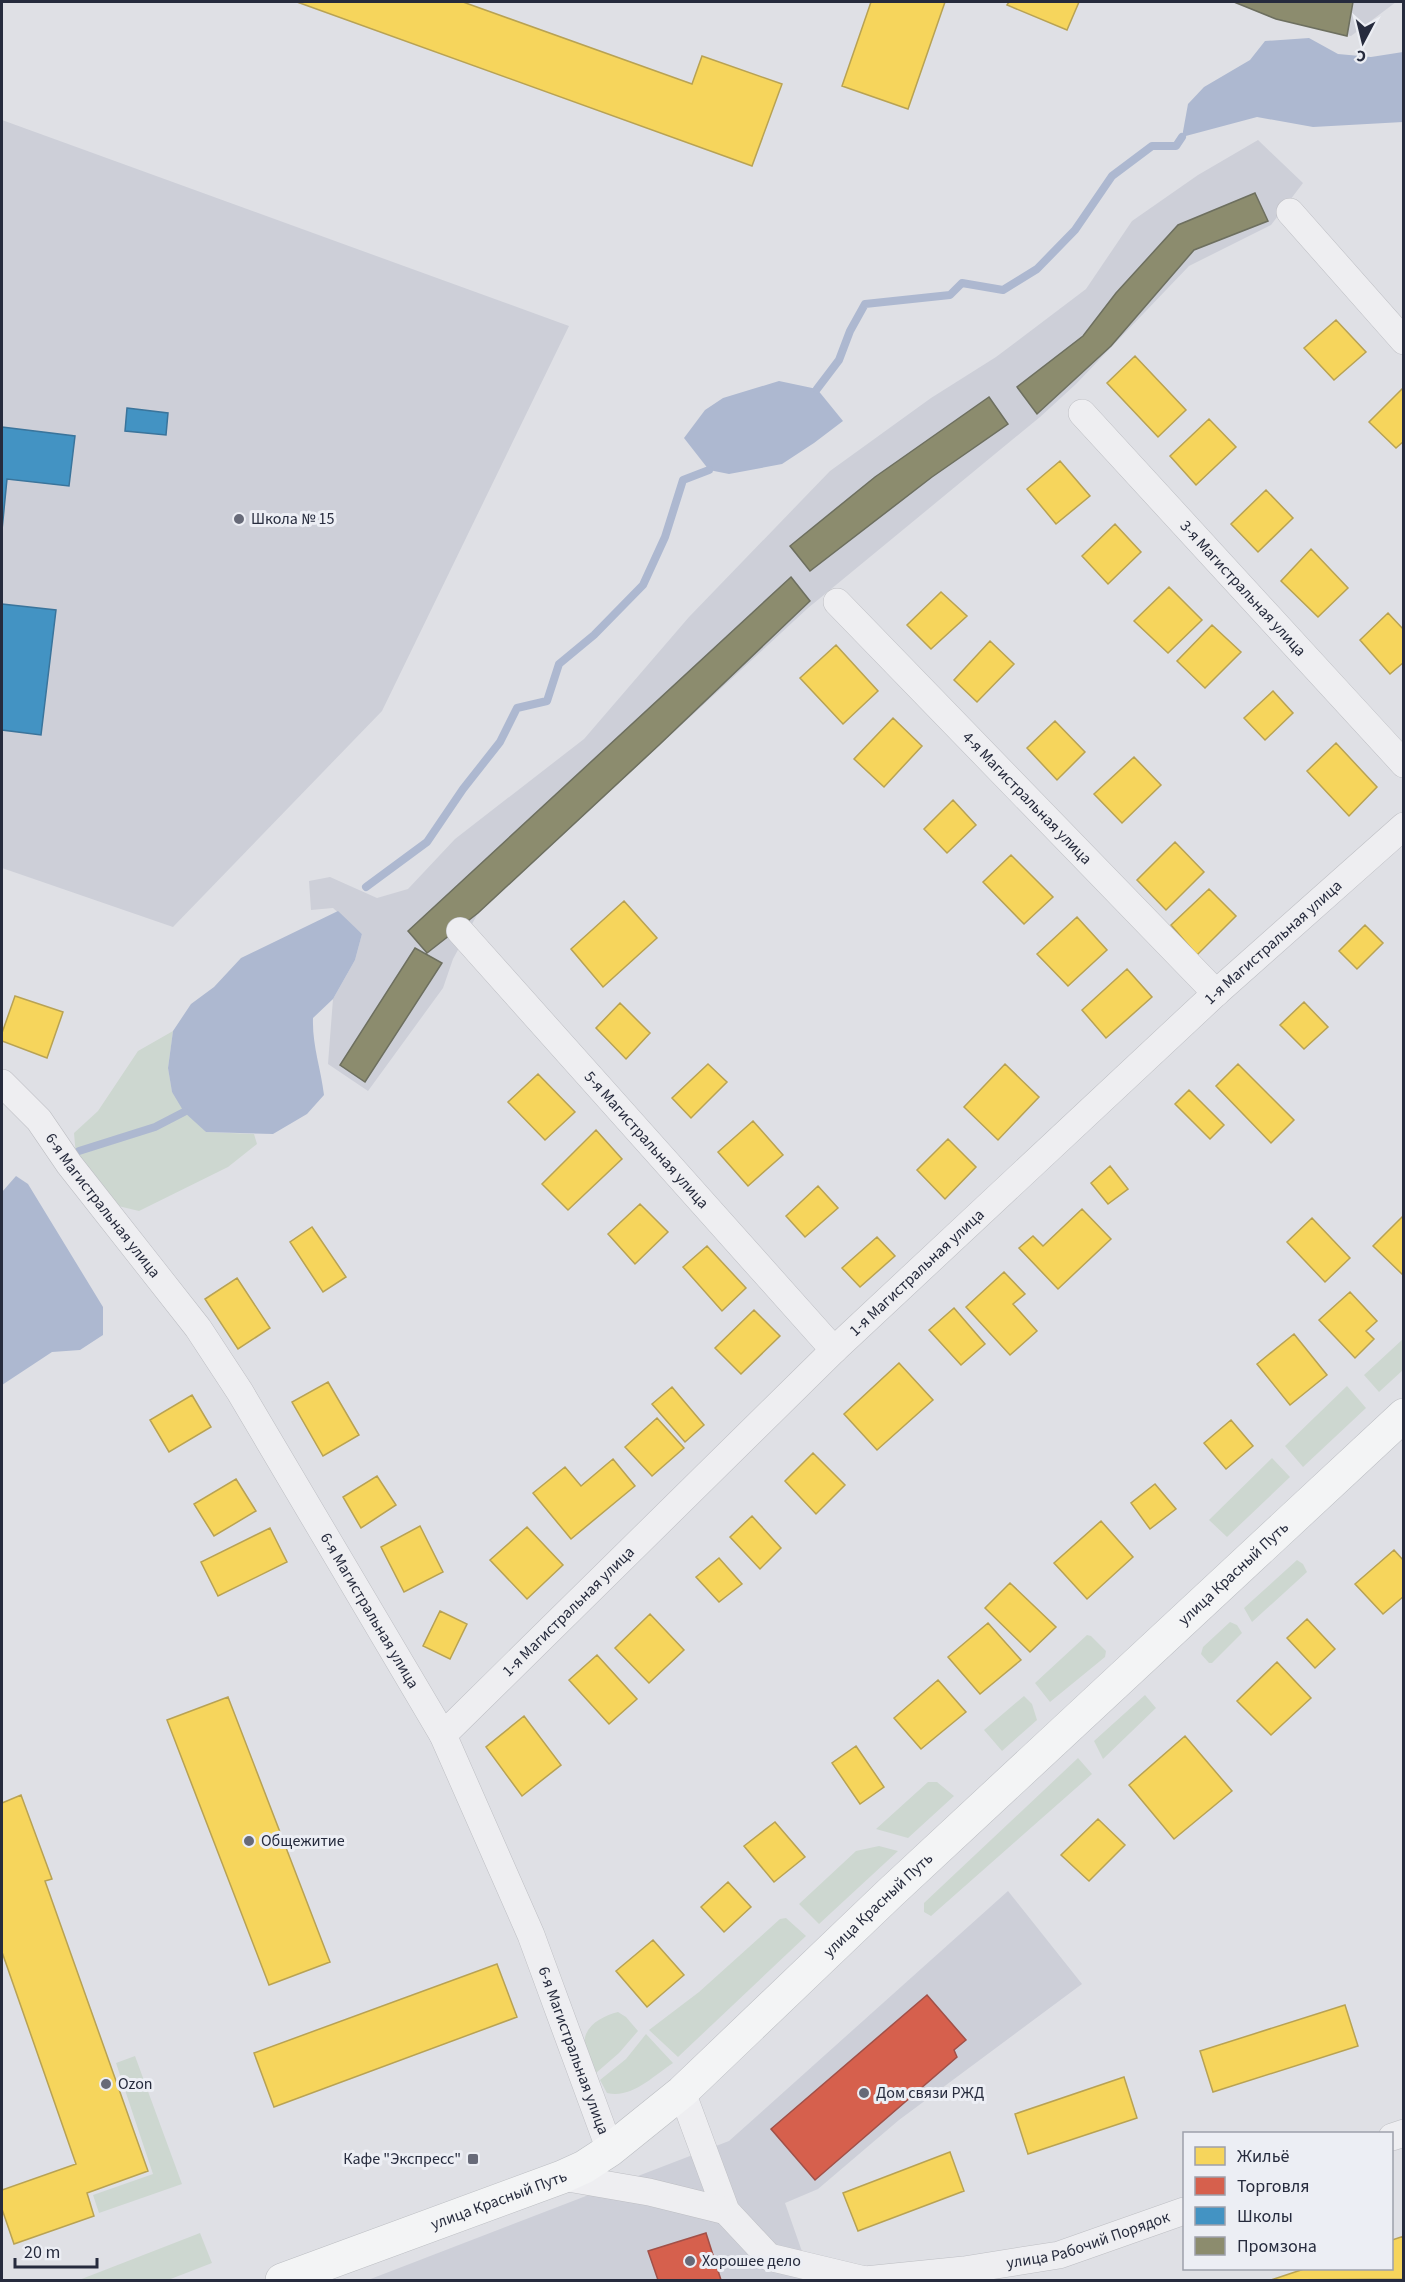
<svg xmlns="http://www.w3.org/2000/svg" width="1405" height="2282" font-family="'Source Sans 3',sans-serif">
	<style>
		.built { fill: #cdcfd8 }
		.green { fill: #cdd7d0 }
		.water { fill: #adb8d0 }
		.homes { fill: #f6d55c; stroke: #b8a253; stroke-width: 1.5 }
		.shops { fill: #d6604d; stroke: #a15048; stroke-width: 1.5 }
		.schools { fill: #4393c3; stroke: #3a749b; stroke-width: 1.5 }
		.industry { fill: #8c8c6e; stroke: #6d6f5f; stroke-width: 1.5 }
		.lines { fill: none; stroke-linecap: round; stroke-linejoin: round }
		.stream { stroke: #adb8d0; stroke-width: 8 }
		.minor-casing { stroke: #bdbec3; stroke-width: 28 }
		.major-casing { stroke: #bbbdc2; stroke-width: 34 }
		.minor { stroke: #eeeef1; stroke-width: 27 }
		.major { stroke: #f3f4f5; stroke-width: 33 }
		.poi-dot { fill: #676a78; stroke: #eceef4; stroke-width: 2 }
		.labels { text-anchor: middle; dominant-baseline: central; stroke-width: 6; stroke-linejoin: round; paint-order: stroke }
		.poi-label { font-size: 16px; fill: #262b3d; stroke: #eceef4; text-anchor: start }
		.street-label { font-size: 16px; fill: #262b3d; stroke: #eceef4 }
	</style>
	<rect width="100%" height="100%" fill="#dfe0e5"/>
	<path class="built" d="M1234,2H1396L1351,36L1276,19Z
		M2,120L569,326L382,711L173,927L2,868Z
		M1258,140L1303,183L1271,225L1189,266L1076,384L1040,417L808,608L478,913L453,959L443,988L368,1091L328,1064L333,999L355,960L362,934L333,908L311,910L309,881L330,877L377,898L408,889L455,839L584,739L689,617L830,471L931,398L996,357L1086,289L1132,221L1198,175Z
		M1008,1891L1082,1984L899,2120L818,2189L785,2203L812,2280H368L729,2141Z"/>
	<path class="green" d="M173,1031L168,1068L172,1092L206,1132L254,1134L257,1144L228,1167L139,1211L114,1205L76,1156L74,1133L98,1111L138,1051Z
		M1403,1339V1370L1379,1392L1364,1375Z
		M1347,1386L1366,1408L1303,1467L1285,1446Z
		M1272,1458L1290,1477L1227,1537L1209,1520Z
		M1297,1560L1303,1564L1307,1572L1252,1622L1244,1608Z
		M1230,1622L1237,1625L1242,1633L1212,1663H1209L1201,1654L1203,1647Z
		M1087,1635L1091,1636L1106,1651L1105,1657L1050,1702L1035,1683Z
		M1145,1695L1156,1708L1103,1759L1094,1741Z
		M1024,1696L1032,1704L1037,1720L1002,1751L984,1730Z
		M1078,1758L1092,1774L931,1916L924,1912V1903Z
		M928,1782H937L954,1796L908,1838L876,1829Z
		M879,1846L898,1851L819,1924L799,1904L856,1851Z
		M786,1918L806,1936L678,2057L649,2030L699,1992L780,1919Z
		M618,2012L626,2017L638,2031L619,2053L596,2073C593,2065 587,2055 585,2047C581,2027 602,2016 618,2012Z
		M646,2034L673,2063C653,2076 632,2099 607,2093L600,2080L626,2059Z
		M135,2056L182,2184L99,2213L93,2195L153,2174L116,2063Z
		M200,2233L212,2263L168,2280H79Z"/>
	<path class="water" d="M1309,38L1338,54L1371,57L1403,52V122L1313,127L1257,117L1182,137L1188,104L1204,87L1250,60L1265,41Z
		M779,381L817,389L843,421L814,443L782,464L729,474L709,470L684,438L705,410L723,398Z
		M338,911L362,934L355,960L333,999L313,1018C312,1045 321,1069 324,1095L307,1114L273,1134L206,1132L184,1112L172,1092L168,1068L173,1031L191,1004L214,987L241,958Z
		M16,1176L28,1184L103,1307V1335L80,1350L52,1352L2,1385V1192Z"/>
	<path class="homes" d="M297,2H463L692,84L702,56L782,84L752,166Z
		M871,2H945L908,109L842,86Z
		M1009,2H1079L1067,30L1007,5Z
		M1336,320L1366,352L1334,380L1304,348Z
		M1135,356L1186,410L1158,437L1107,383Z
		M1404,387V441L1396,448L1369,422Z
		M1209,419L1236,447L1196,485L1170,456Z
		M1060,461L1090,496L1056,524L1027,489Z
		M1266,490L1293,518L1258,552L1231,524Z
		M1115,524L1141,552L1108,584L1082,556Z
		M1311,549L1348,588L1318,617L1281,581Z
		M1169,587L1202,620L1168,653L1134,621Z
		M941,592L967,616L931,649L907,625Z
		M1388,613L1404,630V662L1390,674L1360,640Z
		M1212,625L1241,652L1205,688L1177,661Z
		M990,641L1014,664L977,702L954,680Z
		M836,645L878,691L843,724L800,678Z
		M1273,691L1293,713L1265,740L1244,718Z
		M893,718L922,746L884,787L854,759Z
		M1055,721L1085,752L1057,780L1027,748Z
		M1336,743L1377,787L1349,816L1307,771Z
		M1134,757L1161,785L1122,823L1094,794Z
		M953,800L976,825L947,853L924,829Z
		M1175,842L1204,872L1166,910L1137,880Z
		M1011,855L1053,897L1024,924L983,882Z
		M1209,889L1236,916L1197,955L1171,925Z
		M624,901L657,938L603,987L571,949Z
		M1077,917L1107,950L1068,986L1037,954Z
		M1365,925L1383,943L1357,969L1339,951Z
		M1127,969L1152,997L1106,1038L1082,1010Z
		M15,996L63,1012L47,1058L2,1041V1033Z
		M1304,1002L1328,1027L1304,1049L1280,1025Z
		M620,1003L650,1033L626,1059L596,1028Z
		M708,1064L727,1082L691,1118L672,1098Z
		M1005,1064L1039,1097L998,1140L964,1107Z
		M1238,1064L1294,1120L1271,1143L1216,1086Z
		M538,1074L575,1112L545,1140L508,1102Z
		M1189,1090L1224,1125L1210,1139L1175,1104Z
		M753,1121L783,1155L748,1186L718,1152Z
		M596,1130L622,1159L568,1210L542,1184Z
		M948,1139L976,1167L945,1199L917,1170Z
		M1110,1166L1128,1189L1108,1204L1091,1183Z
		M818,1186L838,1208L805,1237L786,1216Z
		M640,1204L668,1232L635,1264L608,1234Z
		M1082,1209L1111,1239L1058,1289L1019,1248L1033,1236L1043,1246Z
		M1404,1215V1276L1373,1246Z
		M1312,1218L1350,1258L1325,1282L1287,1242Z
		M312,1227L346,1277L323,1292L290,1242Z
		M877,1237L895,1256L860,1287L842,1268Z
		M707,1246L746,1288L722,1311L683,1267Z
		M1004,1272L1025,1294L1013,1304L1037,1331L1010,1355L966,1307Z
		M237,1278L270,1328L238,1349L205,1299Z
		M1350,1292L1377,1321L1366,1331L1374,1339L1355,1358L1319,1320Z
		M954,1308L985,1344L961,1365L929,1330Z
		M754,1310L780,1336L741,1374L715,1348Z
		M1294,1334L1327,1375L1290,1405L1257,1364Z
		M899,1363L933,1400L877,1450L844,1414Z
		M328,1382L359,1435L323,1456L292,1402Z
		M672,1387L704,1425L685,1442L652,1404Z
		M192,1395L211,1427L169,1452L150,1420Z
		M657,1418L684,1448L652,1476L625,1447Z
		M1231,1420L1253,1446L1226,1469L1204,1443Z
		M813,1453L845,1485L816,1514L785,1481Z
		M613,1459L635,1486L571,1539L533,1493L565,1467L581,1486Z
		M377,1476L396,1505L361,1528L343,1497Z
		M236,1479L256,1511L214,1536L194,1504Z
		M1155,1484L1176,1509L1150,1529L1131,1503Z
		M752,1516L781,1548L760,1569L730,1537Z
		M1101,1521L1133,1557L1087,1599L1054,1563Z
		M420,1526L443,1572L404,1592L381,1547Z
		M527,1527L563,1565L527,1599L490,1560Z
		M270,1528L287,1562L218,1596L201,1562Z
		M1394,1550L1404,1561V1596L1383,1614L1355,1584Z
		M719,1558L742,1584L719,1602L696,1577Z
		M1010,1583L1056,1627L1030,1652L985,1608Z
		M440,1611L467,1624L450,1659L423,1646Z
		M650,1614L684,1650L649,1683L615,1648Z
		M1307,1619L1335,1649L1315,1668L1287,1638Z
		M988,1623L1021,1660L980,1694L948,1657Z
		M597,1655L637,1699L609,1724L569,1680Z
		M1277,1662L1311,1698L1271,1735L1237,1701Z
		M938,1680L966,1712L921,1749L894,1718Z
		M228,1697L330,1962L269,1985L167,1720Z
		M524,1716L561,1765L522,1796L486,1747Z
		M1185,1736L1232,1791L1174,1839L1129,1785Z
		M856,1746L884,1787L860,1804L832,1763Z
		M21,1795L52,1879L45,1881L148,2171L87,2193L94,2216L14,2244L2,2209V2190L76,2164L2,1952V1803Z
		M1098,1819L1125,1845L1089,1881L1061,1855Z
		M775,1822L805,1857L774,1882L744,1846Z
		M728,1882L751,1907L724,1932L701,1907Z
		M653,1940L684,1975L647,2007L616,1971Z
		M497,1964L517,2017L274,2107L254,2053Z
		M1345,2005L1358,2046L1213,2092L1200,2051Z
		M1124,2077L1137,2118L1028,2154L1015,2114Z
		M950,2152L964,2191L858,2231L843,2193Z
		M1404,2236V2279L1271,2280L1307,2268H1392V2240Z"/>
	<path class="shops" d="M927,1995L966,2040L954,2050L957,2057L815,2180L771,2129Z
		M706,2233L721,2280H658L648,2251Z"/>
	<path class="schools" d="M127,408L168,413L166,435L125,431Z
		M2,427L75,436L69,486L7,479L2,530Z
		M2,604L56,610L41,735L2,730Z"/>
	<path class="industry" d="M1234,2H1353L1347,36L1276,19Z
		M1255,193L1268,221L1194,250L1111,346L1037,414L1017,387L1083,336L1116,293L1178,225Z
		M989,397L1008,424L932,477L810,571L790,546L875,477Z
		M791,577L810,601L659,745L478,913L427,953L408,931Z
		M415,948L442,963L365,1082L340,1065Z"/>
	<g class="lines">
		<path class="stream" d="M817,389L839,360L850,331L865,304L950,295L962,283L1003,290L1037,269L1075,230L1112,176L1152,146H1176L1182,137
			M366,887L427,842L463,789L500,742L517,708L547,701L559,664L594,635L643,585L665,537L683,480L709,470
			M79,1151L155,1127L184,1112"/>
		<g class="minor-casing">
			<g id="minor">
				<path d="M1290,212L1404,341"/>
				<path id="s1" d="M1082,413L1404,764"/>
				<path id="s2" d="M837,602L1216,993"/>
				<path id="s3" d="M460,931L834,1350"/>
				<path id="s4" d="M2,1083L39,1120L69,1164L198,1328L240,1392L443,1735L531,1935L610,2150"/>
				<path id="s5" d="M443,1735L834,1350L1216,993L1404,826"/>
				<path id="s6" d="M682,2092L726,2211L769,2257L865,2280L964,2270L1059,2255L1184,2211"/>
				<path d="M1392,2137L1404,2133"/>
				<path d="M562,2177L649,2192L726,2211"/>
			</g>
		</g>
		<g class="major-casing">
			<g id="major">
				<path id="s7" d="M282,2280L562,2177L584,2167L610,2150L682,2092L889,1894L1404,1415"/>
			</g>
		</g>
		<use href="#minor" class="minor"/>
		<use href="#major" class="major"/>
	</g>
	<g class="poi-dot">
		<circle cx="239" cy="519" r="6"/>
		<circle cx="249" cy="1841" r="6"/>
		<circle cx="106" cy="2084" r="6"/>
		<circle cx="864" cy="2093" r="6"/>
		<rect x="467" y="2153" width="12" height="12" rx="3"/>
		<circle cx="690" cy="2261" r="6"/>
	</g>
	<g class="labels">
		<g class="poi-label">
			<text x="251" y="519">Школа № 15</text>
			<text x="261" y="1841">Общежитие</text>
			<text x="118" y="2084">Ozon</text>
			<text x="876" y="2093">Дом связи РЖД</text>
			<text x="461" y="2159" text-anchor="end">Кафе "Экспресс"</text>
			<text x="702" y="2261">Хорошее дело</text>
		</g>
		<g class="street-label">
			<text stroke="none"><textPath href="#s1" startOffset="238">3-я Магистральная улица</textPath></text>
			<text stroke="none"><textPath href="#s2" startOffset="273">4-я Магистральная улица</textPath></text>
			<text stroke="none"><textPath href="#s5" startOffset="1148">1-я Магистральная улица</textPath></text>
			<text stroke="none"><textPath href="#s3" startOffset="280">5-я Магистральная улица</textPath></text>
			<text stroke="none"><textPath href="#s4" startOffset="159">6-я Магистральная улица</textPath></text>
			<text stroke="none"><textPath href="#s5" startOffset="662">1-я Магистральная улица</textPath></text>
			<text stroke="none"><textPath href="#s7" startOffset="1203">улица Красный Путь</textPath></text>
			<text stroke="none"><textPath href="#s4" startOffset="645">6-я Магистральная улица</textPath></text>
			<text stroke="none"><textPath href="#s5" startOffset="176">1-я Магистральная улица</textPath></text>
			<text stroke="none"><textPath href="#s7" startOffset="717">улица Красный Путь</textPath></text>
			<text stroke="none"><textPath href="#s4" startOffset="1131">6-я Магистральная улица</textPath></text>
			<text stroke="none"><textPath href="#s7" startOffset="231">улица Красный Путь</textPath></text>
			<text stroke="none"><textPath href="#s6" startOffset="516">улица Рабочий Порядок</textPath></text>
		</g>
	</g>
	<rect width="1405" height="2282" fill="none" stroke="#262b3d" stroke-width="6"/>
	<rect x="1183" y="2132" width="210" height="138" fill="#eceef4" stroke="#9da0ab" stroke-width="1.5"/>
	<rect x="1195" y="2147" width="30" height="18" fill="#f6d55c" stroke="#9da0ab" stroke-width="1.5"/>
	<text x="1237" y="2162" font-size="18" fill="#262b3d">Жильё</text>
	<rect x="1195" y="2177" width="30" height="18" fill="#d6604d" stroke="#9da0ab" stroke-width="1.5"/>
	<text x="1237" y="2192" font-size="18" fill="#262b3d">Торговля</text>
	<rect x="1195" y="2207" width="30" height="18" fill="#4393c3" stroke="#9da0ab" stroke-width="1.5"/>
	<text x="1237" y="2222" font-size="18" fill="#262b3d">Школы</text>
	<rect x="1195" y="2237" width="30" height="18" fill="#8c8c6e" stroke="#9da0ab" stroke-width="1.5"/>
	<text x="1237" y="2252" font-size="18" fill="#262b3d">Промзона</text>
	<g transform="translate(1363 42) rotate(187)" stroke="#eceef4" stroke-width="4.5" paint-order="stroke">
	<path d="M0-4.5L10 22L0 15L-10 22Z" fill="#262b3d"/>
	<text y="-9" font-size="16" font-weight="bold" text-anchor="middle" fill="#262b3d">С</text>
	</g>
	<path d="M15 2258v9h82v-9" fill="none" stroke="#262b3d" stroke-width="3"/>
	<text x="24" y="2258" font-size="18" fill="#262b3d" stroke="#eceef4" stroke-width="4.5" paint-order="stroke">20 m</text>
</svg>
